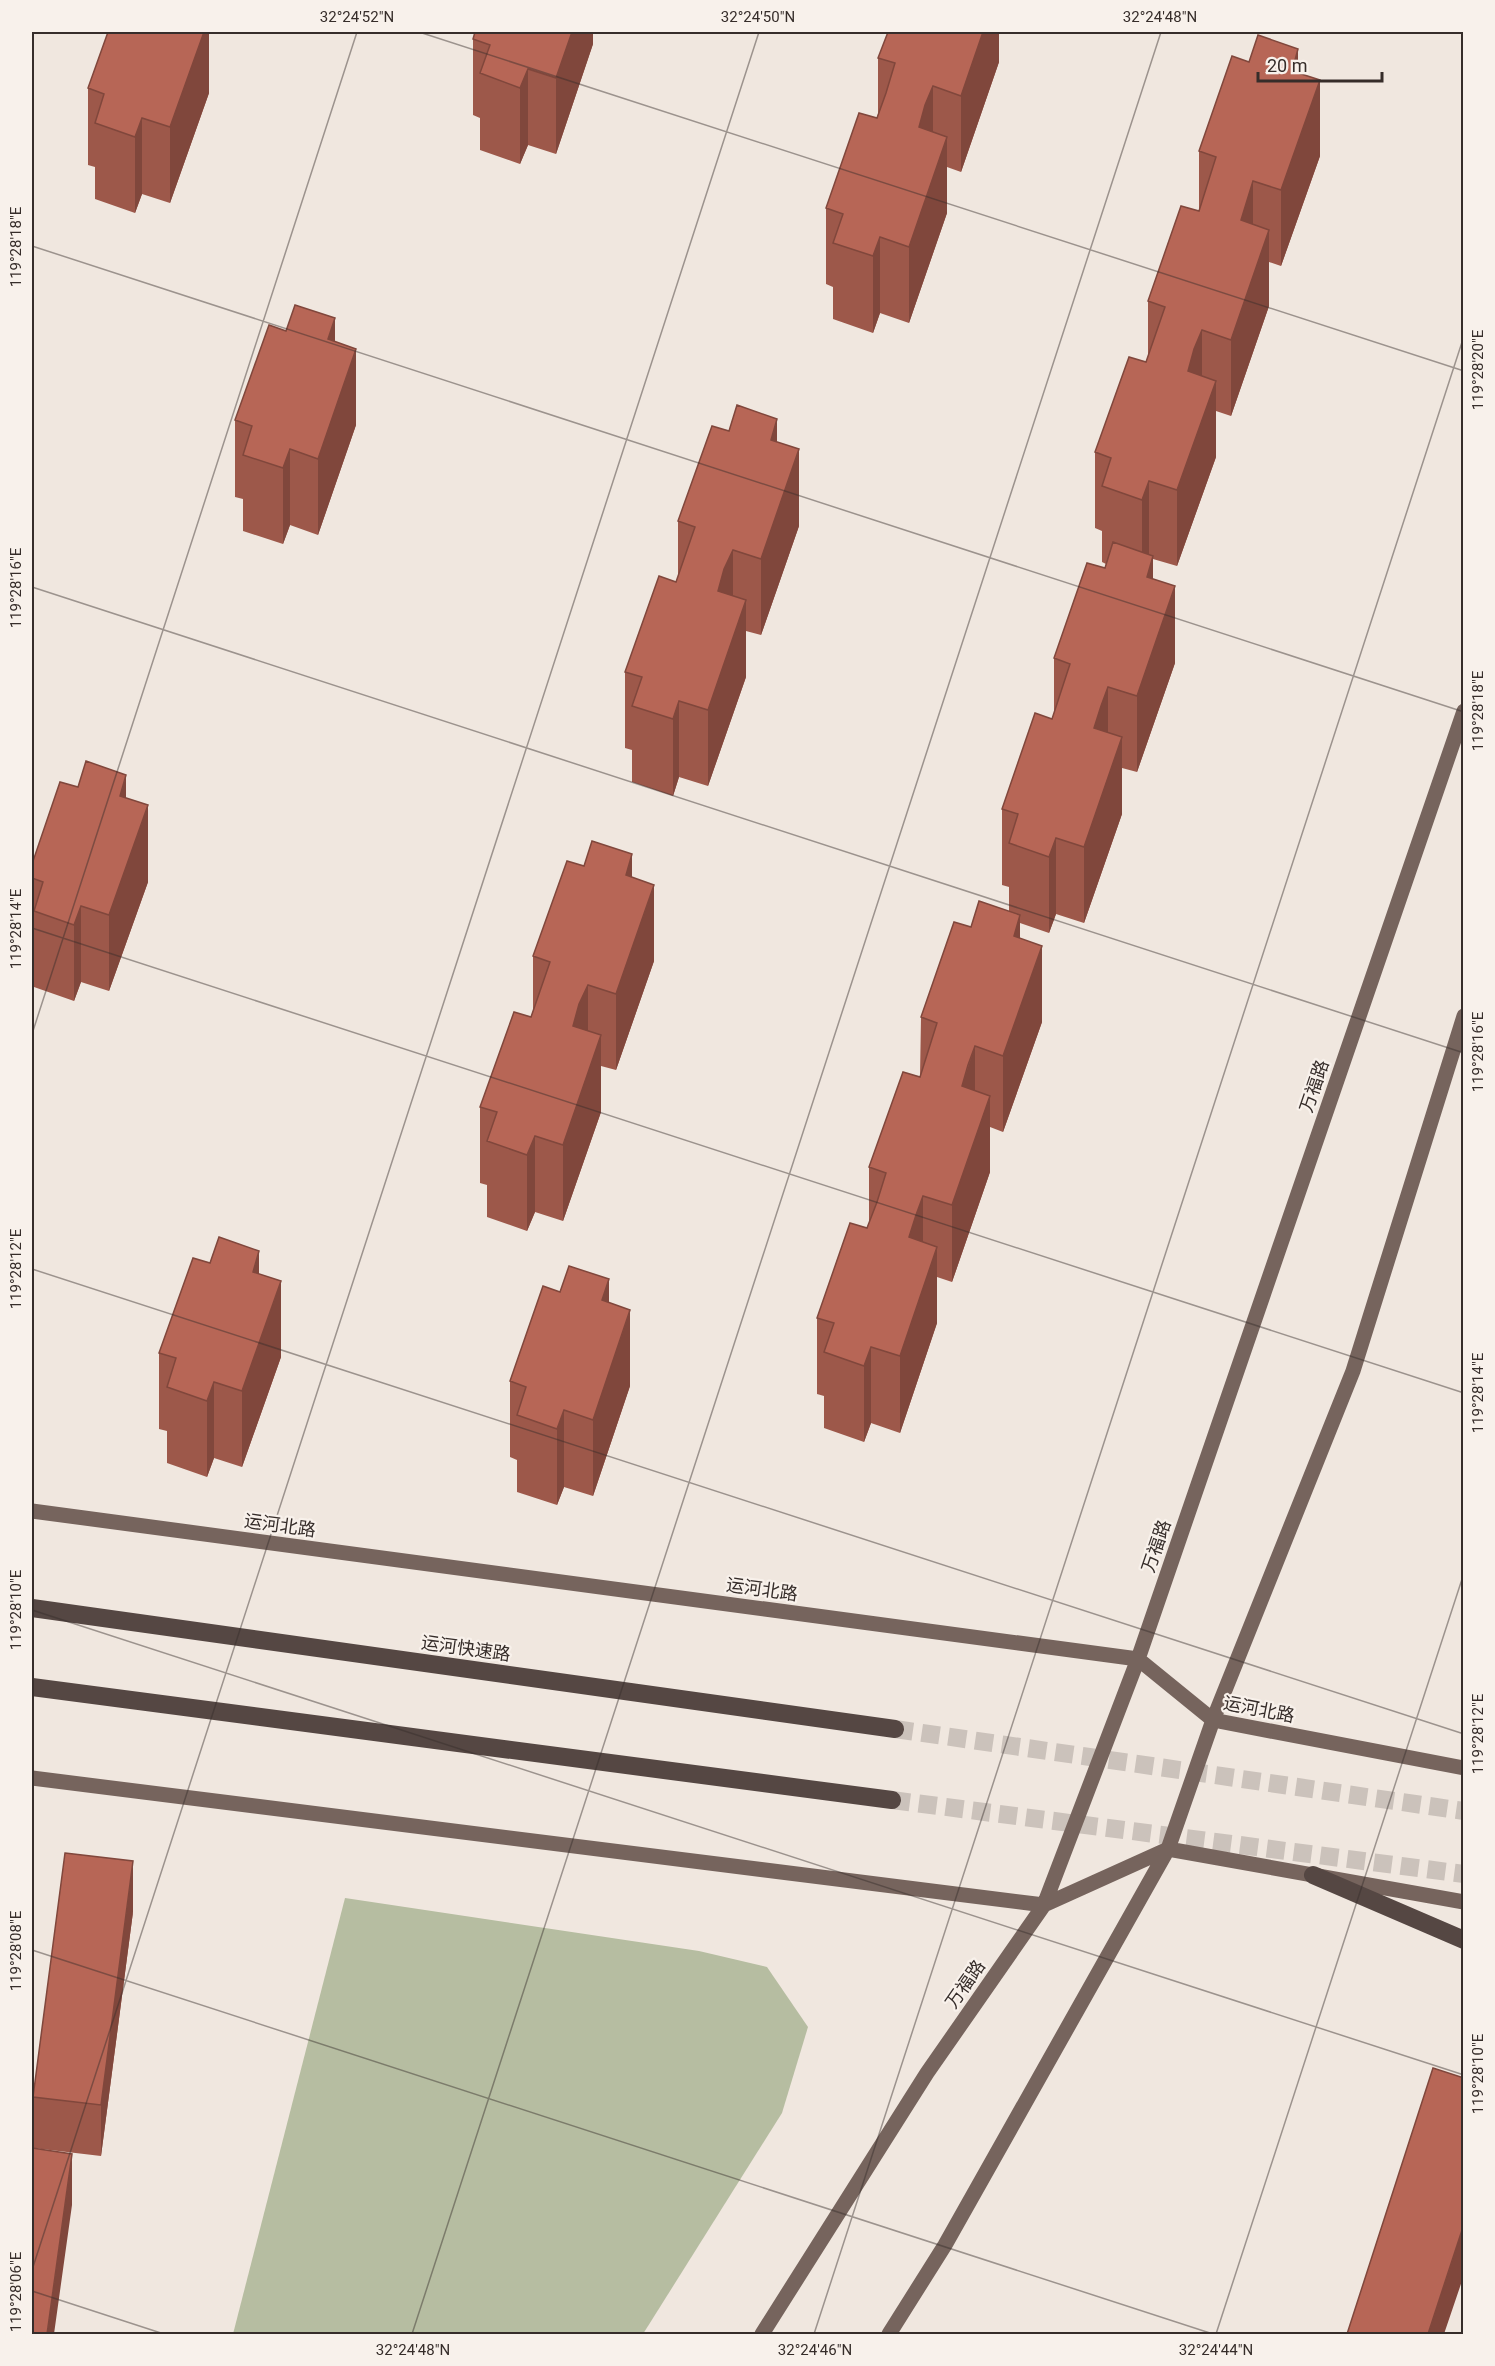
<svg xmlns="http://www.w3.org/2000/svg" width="1495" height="2366" font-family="Roboto,'Noto Sans SC',sans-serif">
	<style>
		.green { fill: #b6bda1 }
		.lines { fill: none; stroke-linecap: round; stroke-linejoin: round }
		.highway-tunnel { stroke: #cbc2bb; stroke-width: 18; stroke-dasharray: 18 9; stroke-linecap: butt }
		.major { stroke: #76645d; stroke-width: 15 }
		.highway { stroke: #554743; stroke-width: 18 }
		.wall { fill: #9d584a }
		.shaded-wall { fill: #80473c }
		.building { fill: #b76656; stroke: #80473c; stroke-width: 1.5 }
		.ticks { fill: none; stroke: #362d2a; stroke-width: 1.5; stroke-opacity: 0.45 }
		.labels { text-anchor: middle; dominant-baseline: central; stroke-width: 4.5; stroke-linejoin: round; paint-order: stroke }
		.street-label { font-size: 18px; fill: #362d2a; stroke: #f8f1eb }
		.neatline { fill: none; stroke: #362d2a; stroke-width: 2 }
		.ticks-label { font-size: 15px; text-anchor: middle; fill: #362d2a }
	</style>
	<rect width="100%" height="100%" fill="#f0e7df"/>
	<path class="green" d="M345,1898L699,1951L767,1967L808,2027L782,2113L643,2334H233Z"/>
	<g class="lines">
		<path class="highway-tunnel" d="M895,1729L1464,1811
			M892,1800L1464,1874"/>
		<path class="major" d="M32,1511L1138,1659L1213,1720L1464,1768
			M32,1778L1044,1905L1168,1849L1464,1902
			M762,2334L927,2073L1044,1905L1138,1659L1464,711
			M889,2334L945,2245L1168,1849L1213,1720L1353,1371L1464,1016"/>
		<path class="highway" d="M32,1608L895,1729
			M32,1687L892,1800
			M1313,1875L1464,1940"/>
	</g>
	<path class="wall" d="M209,32V93L170,203L142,194L135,213L95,199V167L88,165V88Z
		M593,32V44L556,154L528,145L520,164L480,150V118L473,115V39Z
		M999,32V62L961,172L947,167V213L909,323L880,313L873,333L833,319V287L826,284V208L877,118L878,114V58Z
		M1249,62L1298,73L1320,156L1281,266L1269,262V306L1231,416L1216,411V457L1177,566L1153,559V579L1175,663L1137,772L1122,768V814L1084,923L1056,914L1049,933L1020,923V938L1042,1022L1003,1132L990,1127V1172L952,1282L937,1277V1323L900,1433L871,1423L864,1442L824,1428V1396L817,1394V1318L867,1228L869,1223V1167L920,1077L921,1017L971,927L1009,911V887L1002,885V809L1052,719L1054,713V658L1105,568L1106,564L1102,562V531L1095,528V452L1146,362L1148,357V301L1199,211V151Z
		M286,331L335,342L356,425L318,535L290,525L283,544L243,531V499L235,497V420Z
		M729,431L777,442L799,526L761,635L746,631V677L708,786L679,777L673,796L632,782V750L625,748V672L676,582L678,577V521Z
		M78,787L126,798L148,882L109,991L81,982L74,1001L34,987V955L32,954V864Z
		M584,866L632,877L654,961L616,1070L601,1066V1112L563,1221L535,1212L527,1231L487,1217V1185L480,1183V1107L531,1017L533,1012V956Z
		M210,1263L259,1274L281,1357L242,1467L214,1458L207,1477L167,1463V1431L159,1429V1353Z
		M560,1292L609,1302L630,1386L593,1496L564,1487L557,1505L517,1492V1460L510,1457V1381Z
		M133,1912L101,2156L33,2148V2097Z"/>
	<path class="shaded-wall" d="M204,32H209V93L170,203V127Z
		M572,32H593V44L556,154V78Z
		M983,32H999V62L961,172V96Z
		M1298,49V125L1292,71Z
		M528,69V145L520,164V88Z
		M1320,80V156L1281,266V190Z
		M933,86V162L919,127L925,105Z
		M142,118V194L135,213V137Z
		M947,137V213L909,323V247Z
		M1253,181V257L1241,220Z
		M1269,230V306L1231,416V340Z
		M880,237V313L873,333V256Z
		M335,318V395L328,339Z
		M1202,330V406L1188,371L1194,349Z
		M356,349V425L318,535V459Z
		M1216,381V457L1177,566V490Z
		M777,419V495L771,440Z
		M290,449V525L283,544V468Z
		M799,449V526L761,635V559Z
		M1149,481V557L1142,577V500Z
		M733,550V626L718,591L724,569Z
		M1153,556V632L1147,577Z
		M1175,586V663L1137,772V696Z
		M746,600V677L708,786V710Z
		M1108,687V763L1094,728L1101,706Z
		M679,701V777L673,796V719Z
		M1122,737V814L1084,923V847Z
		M126,775V851L120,796Z
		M148,805V882L109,991V915Z
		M1056,838V914L1049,933V857Z
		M632,854V930L626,875Z
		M654,885V961L616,1070V994Z
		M81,906V982L74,1001V925Z
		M1020,915V991L1014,936Z
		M1042,946V1022L1003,1132V1056Z
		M588,985V1061L573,1026L579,1004Z
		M601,1035V1112L563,1221V1145Z
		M975,1046V1122L962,1086Z
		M990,1096V1172L952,1282V1205Z
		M535,1136V1212L527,1231V1155Z
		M923,1196V1272L909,1237L916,1215Z
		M937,1247V1323L900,1433V1356Z
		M259,1251V1327L253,1272Z
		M609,1279V1355L602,1300Z
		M281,1281V1357L242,1467V1391Z
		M630,1310V1386L593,1496V1420Z
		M871,1347V1423L864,1442V1366Z
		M214,1382V1458L207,1477V1401Z
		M564,1410V1487L557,1505V1429Z
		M133,1861V1912L101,2156V2105Z
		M72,2154V2205L54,2334H47Z
		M1464,2224V2275L1444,2334H1428Z"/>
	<path class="building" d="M108,32H204L170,127L142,118L135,137L95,123L104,94L88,88Z
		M475,32H572L556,78L528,69L520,88L480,73L490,45L473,39Z
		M888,32H983L961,96L933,86L925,105L919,127L947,137L909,247L880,237L873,256L833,243L843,214L826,208L859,113L877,118L886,93L895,63L878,58Z
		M1258,35L1298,49L1292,71L1320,80L1281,190L1253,181L1241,220L1269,230L1231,340L1202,330L1194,349L1188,371L1216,381L1177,490L1149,481L1142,500L1102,486L1111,458L1095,452L1129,357L1146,362L1165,307L1148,301L1181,206L1199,211L1216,157L1199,151L1232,56L1249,62Z
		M295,305L335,318L328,339L356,349L318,459L290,449L283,468L243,455L252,426L235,420L269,325L286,331Z
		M737,405L777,419L771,440L799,449L761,559L733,550L724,569L718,591L746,600L708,710L679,701L673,719L632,706L642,677L625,672L659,576L676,582L695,527L678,521L712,426L729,431Z
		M1113,542L1153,556L1147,577L1175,586L1137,696L1108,687L1101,706L1094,728L1122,737L1084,847L1056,838L1049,857L1009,843L1018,814L1002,809L1035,713L1052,719L1070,664L1054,658L1087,563L1105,568Z
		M86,761L126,775L120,796L148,805L109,915L81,906L74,925L34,911L43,882L32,878V864L60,782L78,787Z
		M592,841L632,854L626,875L654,885L616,994L588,985L579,1004L573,1026L601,1035L563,1145L535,1136L527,1155L487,1141L497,1112L480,1107L514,1012L531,1017L540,991L550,962L533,956L567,861L584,866Z
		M979,901L1020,915L1014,936L1042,946L1003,1056L975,1046L968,1065L962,1086L990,1096L952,1205L923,1196L916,1215L909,1237L937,1247L900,1356L871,1347L864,1366L824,1352L834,1323L817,1318L850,1223L867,1228L877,1202L886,1173L869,1167L903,1072L920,1077L937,1023L921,1017L954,922L971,927Z
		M219,1237L259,1251L253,1272L281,1281L242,1391L214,1382L207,1401L167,1387L176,1358L159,1353L193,1258L210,1263Z
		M569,1266L609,1279L602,1300L630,1310L593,1420L564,1410L557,1429L517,1415L526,1387L510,1381L543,1286L560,1292Z
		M65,1853L133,1861L101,2105L33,2097Z
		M1433,2068L1464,2078V2224L1428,2334H1347Z
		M32,2148L72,2154L47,2334H32Z"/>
	<path class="ticks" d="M419,32L1464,371M32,246L1464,712M32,587L1464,1053M32,928L1464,1393M32,1034L357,32M32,1269L1464,1734M32,1610L1464,2075M32,1950L1213,2334M32,2270L759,32M32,2291L164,2334M412,2334L1161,32M814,2334L1464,336M1216,2334L1464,1573"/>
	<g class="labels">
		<g class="street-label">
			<text transform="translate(1314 1086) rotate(-71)">万福路</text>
			<text transform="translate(280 1525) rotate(8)">运河北路</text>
			<text transform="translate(1156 1546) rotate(-71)">万福路</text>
			<text transform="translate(762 1589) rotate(8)">运河北路</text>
			<text transform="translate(466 1648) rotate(8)">运河快速路</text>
			<text transform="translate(1259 1709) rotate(11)">运河北路</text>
			<text transform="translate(965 1984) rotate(-55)">万福路</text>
		</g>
	</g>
	<rect width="1495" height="2366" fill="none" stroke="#f8f1eb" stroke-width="66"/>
	<path d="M1258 72v9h124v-9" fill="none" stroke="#362d2a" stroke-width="3"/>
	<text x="1267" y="72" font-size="18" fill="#362d2a" stroke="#f8f1eb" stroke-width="4.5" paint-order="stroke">20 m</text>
	<rect x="33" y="33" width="1429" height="2300" class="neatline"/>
	<g class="ticks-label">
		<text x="357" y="22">32°24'52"N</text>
		<text x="758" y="22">32°24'50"N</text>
		<text x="1160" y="22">32°24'48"N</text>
		<text transform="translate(16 247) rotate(-90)" y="5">119°28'18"E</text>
		<text transform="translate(1478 370) rotate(-90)" y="5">119°28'20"E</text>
		<text transform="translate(16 588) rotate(-90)" y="5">119°28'16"E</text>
		<text transform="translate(1478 711) rotate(-90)" y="5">119°28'18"E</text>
		<text transform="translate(16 929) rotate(-90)" y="5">119°28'14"E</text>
		<text transform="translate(1478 1052) rotate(-90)" y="5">119°28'16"E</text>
		<text transform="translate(16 1269) rotate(-90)" y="5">119°28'12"E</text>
		<text transform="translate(1478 1393) rotate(-90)" y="5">119°28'14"E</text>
		<text transform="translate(16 1610) rotate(-90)" y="5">119°28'10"E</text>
		<text transform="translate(1478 1734) rotate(-90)" y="5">119°28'12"E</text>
		<text transform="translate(16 1951) rotate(-90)" y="5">119°28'08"E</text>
		<text transform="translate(1478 2074) rotate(-90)" y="5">119°28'10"E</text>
		<text transform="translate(16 2292) rotate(-90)" y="5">119°28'06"E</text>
		<text x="413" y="2355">32°24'48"N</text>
		<text x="815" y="2355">32°24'46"N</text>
		<text x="1216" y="2355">32°24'44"N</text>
	</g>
</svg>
